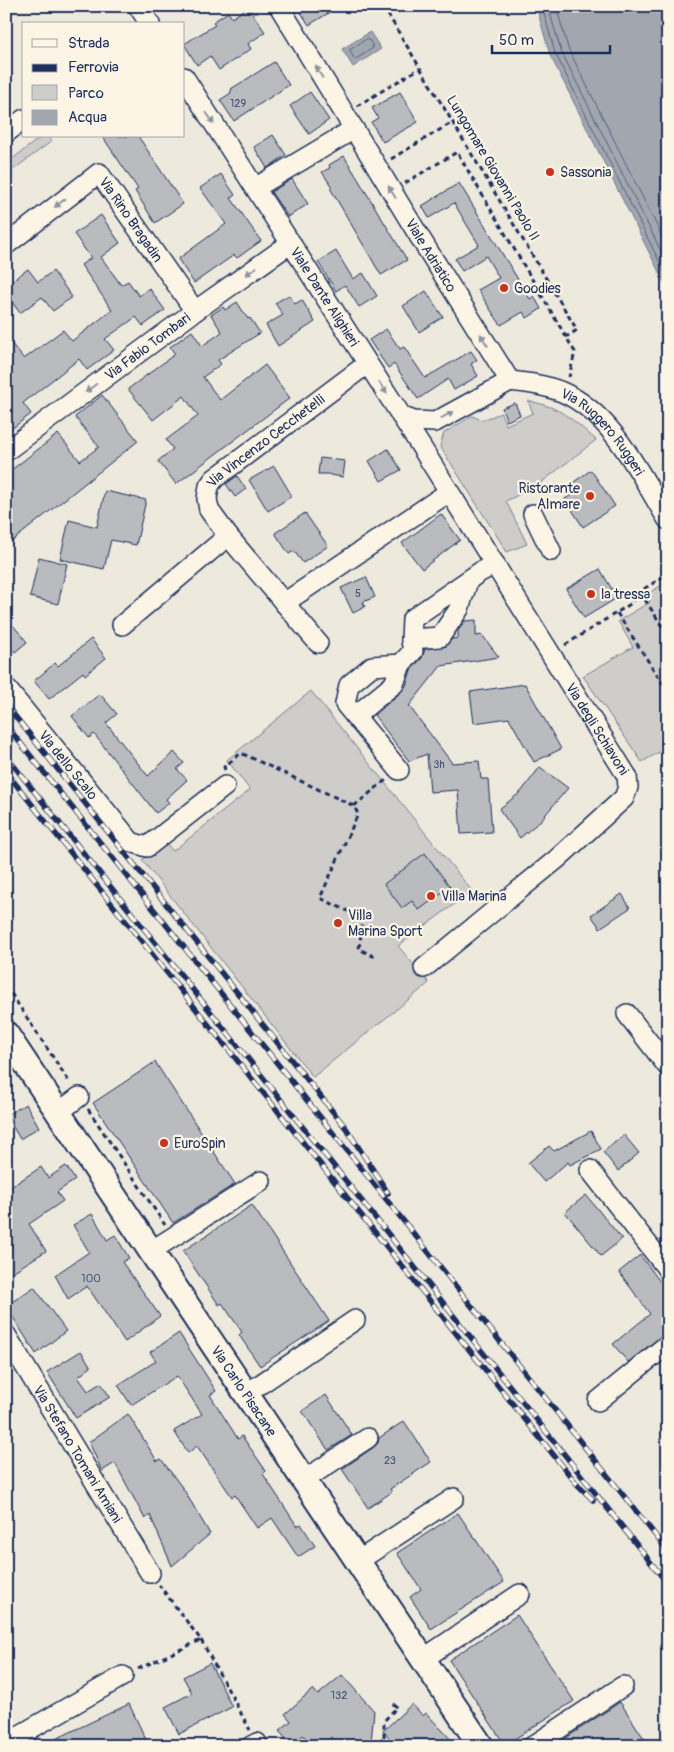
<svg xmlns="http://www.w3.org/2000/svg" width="674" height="1752" font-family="Pangolin,sans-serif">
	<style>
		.green { fill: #cfcdca; stroke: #757e94 }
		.water { fill: #a2a7af; stroke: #6c778f }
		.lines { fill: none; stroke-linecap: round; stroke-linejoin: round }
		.shore { stroke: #515f7e; stroke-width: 1 }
		.building { fill: #babbbe; stroke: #1b2f5e }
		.minor-casing { stroke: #1b2f5e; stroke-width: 22 }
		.major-casing { stroke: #1b2f5e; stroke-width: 28 }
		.path { stroke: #1b2f5e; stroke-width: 3; stroke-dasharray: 5 4; stroke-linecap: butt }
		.minor { stroke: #fcf5e5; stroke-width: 19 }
		.major { stroke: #fcf5e5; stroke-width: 24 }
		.rail-casing { stroke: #1b2f5e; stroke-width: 5.5 }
		.rail { stroke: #fcf5e5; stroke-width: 4; stroke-dasharray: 11; stroke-linecap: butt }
		.oneway { fill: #8c92a2 }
		.poi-dot { fill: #c8321e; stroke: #fcf5e5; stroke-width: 2 }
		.labels { text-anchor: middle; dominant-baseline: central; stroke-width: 4.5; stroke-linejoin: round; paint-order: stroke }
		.number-label { font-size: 11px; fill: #435276 }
		.street-label { font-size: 14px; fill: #1b2f5e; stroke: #fcf5e5 }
		.poi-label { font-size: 14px; fill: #1b2f5e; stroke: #fcf5e5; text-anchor: start }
	</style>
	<rect width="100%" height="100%" fill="#eee9dd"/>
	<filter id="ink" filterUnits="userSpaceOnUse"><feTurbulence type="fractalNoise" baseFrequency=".02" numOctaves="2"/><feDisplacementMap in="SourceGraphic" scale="10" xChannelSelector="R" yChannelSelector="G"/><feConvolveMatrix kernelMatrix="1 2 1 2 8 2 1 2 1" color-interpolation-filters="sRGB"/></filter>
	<g filter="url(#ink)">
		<path class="green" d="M42,136H48L52,141L6,175V164Z
			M528,401C561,407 572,419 596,440L538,485L506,501L527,544L507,552L440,446L444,433L472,416L482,420L501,413L506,425L533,413Z
			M668,581V747L642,762L583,676L633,647L618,621L650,602L646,595Z
			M311,691L472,891L398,946L429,983L313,1077L142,860L165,842L173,851L250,790L227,760Z"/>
		<path class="water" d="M536,6H668V290L550,55Z
			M370,32L381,49L353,67L342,49Z"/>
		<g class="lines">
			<path class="shore" d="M542,6L555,53L668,279
				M548,6L561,51L668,265
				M556,6L568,48L668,248
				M367,39L370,41L373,48L356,59H354L350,50Z"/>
		</g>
		<path class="building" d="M297,6H340L309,25Z
			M248,7L265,32L248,44L251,49L219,70L210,56L197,65L184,44L215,25L213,22L228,12L232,18Z
			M274,62L289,85L234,121L220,100L231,93L230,92L232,90L231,89Z
			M310,92L329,120L309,134L290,106Z
			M400,92L418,122L383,142L371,122L378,118L372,108Z
			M273,135L286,155L267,168L254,147Z
			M102,136H138L183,204L155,223L135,191L138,189Z
			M344,156L407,260L381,275L330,188L332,187L322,172L330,168L329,165Z
			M221,174L235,195L231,198L261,241L237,258L234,255L194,283L178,259L226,224L200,188Z
			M292,179L308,204L288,217L271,192Z
			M459,183L530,299L534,296L541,309L527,318L523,312L501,325L490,309L478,290L499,278L486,256L462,271L455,259L479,245L454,203L429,218L422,206Z
			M101,215L120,243L101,257L121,285L128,281L139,296L149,288L165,310L143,326L136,317L105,339L114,350L87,370L79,359L23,403L31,414L6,433V337L24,359L63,330L72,341L112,310L81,265L91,258L74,234Z
			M336,251L353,279L363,273L377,296L359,307L345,285L336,291L318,262Z
			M28,269L38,282L53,271L72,297L53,311L42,297L20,313L6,294V285Z
			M426,291L443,317L419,332L403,306Z
			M289,295L295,304L302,300L315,322L278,346L266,325L283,315L275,303Z
			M237,302L248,319L250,318L260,333L218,360L221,364L203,377L220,400L265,365L290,398L176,484L158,461L173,449L166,440L198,416L184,396L153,420L128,389L175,354L170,347L192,331L202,346L222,332L211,315L223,307L225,310Z
			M386,329L400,349L404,347L425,378L471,351L477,360L471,364L478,376L454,390L448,379L418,399L394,364L388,368L369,340Z
			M102,395L138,441L6,546V474L58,434L80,461L99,447L75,417Z
			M515,403L520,415L507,421L502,408Z
			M388,449L401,470L381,481L369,461Z
			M320,458L345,461L343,477L330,475L329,474H318Z
			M274,466L292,496L268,511L249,480Z
			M591,470L615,506L583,527L565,499L576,492L571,484Z
			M237,476L246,489L235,497L226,484Z
			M105,491L146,500L136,545L111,540L104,569L60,559L69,520L97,527Z
			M305,513L328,546L303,563L294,551L289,554L275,533Z
			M441,514L460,540L422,569L402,543Z
			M39,557L67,564L58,604L30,597Z
			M600,569L617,598L584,618L566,589Z
			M366,577L375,597L363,602L365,607L353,613L341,588Z
			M6,617L27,642L15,652L6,641Z
			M476,620V636L482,635L499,657L441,666L409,706L452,763L479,761L481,779H488L492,832L461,834L458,790L430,792L427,754L409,761L374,715L401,692L406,686L411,670L422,658L425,649L446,646L452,639L458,638V631L465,621Z
			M91,639L106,658L85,675L83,672L49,699L34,681L55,663L58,666Z
			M525,684L561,749L534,762L509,718L474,723L470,692Z
			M100,694L117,714L106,723L148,776L174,752L184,763L177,769L187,780L166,799L169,803L156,813L94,734L89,738L72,716Z
			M540,767L568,788L540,821L520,838L499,809L521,792Z
			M425,853L450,887L419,910L412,901L402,908L384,884Z
			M622,894L630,908L600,928L591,915Z
			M155,1062L235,1184L173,1223L93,1103Z
			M26,1104L39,1127L20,1139L6,1115Z
			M591,1131L601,1149L570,1165L568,1162L544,1182L528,1163L549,1146L554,1151Z
			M624,1135L639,1153L618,1171L603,1152Z
			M66,1166L75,1180L57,1192L63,1201L29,1224L46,1251L6,1276V1190L41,1167L48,1178Z
			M586,1195L622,1239L601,1256L565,1212Z
			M252,1205L329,1321L260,1366L239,1335L242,1332L222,1303L219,1305L183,1251Z
			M92,1214L107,1240L115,1235L129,1258L122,1262L160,1316L125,1342L87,1286L68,1299L55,1275L89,1252L73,1225Z
			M640,1255L668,1292V1331L628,1362L613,1344L650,1314L619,1272Z
			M34,1287L66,1331L36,1354L6,1306Z
			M179,1333L216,1391L210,1395L238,1439L242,1436L266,1471L263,1474L297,1526L301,1524L315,1546L298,1557L272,1518L257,1528L235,1495L232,1497L197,1446L188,1453L174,1431L202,1414L177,1376L131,1405L118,1385L156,1361L150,1352Z
			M81,1351L91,1367L78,1377L88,1391L101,1383L110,1397L76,1418L47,1372Z
			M326,1395L352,1435L328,1450L302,1411Z
			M128,1414L157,1461L161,1459L184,1490L210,1534L172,1566L150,1515L145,1519L115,1463L102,1471L89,1442Z
			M404,1421L431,1462L390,1489L392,1492L368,1508L342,1469L374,1447L378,1443L379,1438Z
			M458,1513L504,1582L431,1629L410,1597L421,1589L397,1553Z
			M517,1615L574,1701L505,1745L449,1660Z
			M210,1663L232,1707L179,1734L165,1707L192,1693L183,1677Z
			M342,1675L374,1711L371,1742L367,1746H339L331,1737L322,1746H313L303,1735L292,1746L279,1731L291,1721L285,1714L313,1689L318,1695Z
			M620,1702L649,1746H554Z
			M129,1704L149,1746H41Z
			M412,1704L423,1716L426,1713L457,1746H397L383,1731Z"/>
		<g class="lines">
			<g class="minor-casing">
				<g id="minor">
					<path d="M138,6L150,24"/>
					<path id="s1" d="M279,6L427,249L510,381"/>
					<path id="s2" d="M184,77L420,445L627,776L628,787L624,798L557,859L424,968"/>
					<path d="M6,133L24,119"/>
					<path d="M255,188L354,129"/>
					<path id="s3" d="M6,245L99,173L195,311"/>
					<path id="s4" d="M510,381C528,383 545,385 562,392C613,414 640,475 668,520"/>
					<path d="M401,416L414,421L435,422L510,381"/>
					<path id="s5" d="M6,451L195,311L291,243"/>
					<path d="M533,514L551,551"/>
					<path d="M284,603L449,492"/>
					<path d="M122,625L228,536"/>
					<path d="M411,639L440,637L459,609L468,581"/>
					<path id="s6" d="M318,643L228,536L209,510L207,499L209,486L214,479L367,364"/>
					<path id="s7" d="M6,688L131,842L147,847L225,786"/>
					<path d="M355,716L394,684L401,664"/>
					<path d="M399,770L345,704L349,685L372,666L401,664L413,651L411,641L412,619L480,572L495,564"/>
					<path d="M627,1014L668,1067"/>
					<path d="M59,1112L79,1097"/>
					<path d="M590,1170L668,1270"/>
					<path d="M151,1251L261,1181"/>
					<path id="s8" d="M6,1335L150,1573"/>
					<path d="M246,1394L355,1320"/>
					<path d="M598,1401L668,1344"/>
					<path d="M304,1480L368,1438"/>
					<path d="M358,1561L454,1498"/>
					<path d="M423,1659L520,1594"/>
					<path d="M6,1743L123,1676"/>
					<path d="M251,1746L257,1743L258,1746"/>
					<path d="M533,1746L623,1686"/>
				</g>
			</g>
			<g class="major-casing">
				<g id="major">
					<path id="s9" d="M6,1034L481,1746"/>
				</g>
			</g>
			<path class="path" d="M383,6L577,330L566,337
				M357,106L420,68
				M391,159L453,122
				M405,183L457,152L575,352L569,377
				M640,592L668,635
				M617,613L663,684
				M565,645L632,603L634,595L668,574
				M225,770L224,767L241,753L354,806L358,814L320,898L363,918L359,949L377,958
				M354,806L387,779
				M6,986L70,1083
				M88,1109L165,1225
				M201,1640L250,1730
				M138,1669L201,1640L159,1585
				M382,1746L384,1743V1721L397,1707L390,1702"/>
			<use href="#minor" class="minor"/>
			<use href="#major" class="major"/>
			<g class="rail-casing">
				<path id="rail" d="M6,705L346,1128L388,1193
					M6,725L668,1551
					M6,756L668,1584
					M6,772L576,1483L593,1500"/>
			</g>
			<use href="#rail" class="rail"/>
		</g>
		<defs><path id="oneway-solid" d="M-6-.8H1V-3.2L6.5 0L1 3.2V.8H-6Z" transform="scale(1.25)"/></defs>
		<g class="oneway">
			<use href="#oneway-solid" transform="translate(319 72) rotate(-121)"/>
			<use href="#oneway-solid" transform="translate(210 118) rotate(57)"/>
			<use href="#oneway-solid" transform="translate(392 192) rotate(-121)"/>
			<use href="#oneway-solid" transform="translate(60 203) rotate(142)"/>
			<use href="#oneway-solid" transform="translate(251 271) rotate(145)"/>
			<use href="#oneway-solid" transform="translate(484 340) rotate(-122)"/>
			<use href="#oneway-solid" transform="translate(91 388) rotate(143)"/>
			<use href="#oneway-solid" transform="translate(383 388) rotate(56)"/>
			<use href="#oneway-solid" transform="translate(447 415) rotate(-29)"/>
		</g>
	</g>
	<g class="poi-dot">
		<circle cx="550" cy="172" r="5"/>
		<circle cx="504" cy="288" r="5"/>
		<circle cx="590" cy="496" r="5"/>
		<circle cx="591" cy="594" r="5"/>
		<circle cx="431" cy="896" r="5"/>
		<circle cx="338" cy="923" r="5"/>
		<circle cx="164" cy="1143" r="5"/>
	</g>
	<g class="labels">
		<g class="number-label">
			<text x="238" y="103">129</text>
			<text x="358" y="593">5</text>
			<text x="439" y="764">3h</text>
			<text x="91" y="1278">100</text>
			<text x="390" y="1460">23</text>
			<text x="339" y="1695">132</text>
		</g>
		<g class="street-label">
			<text transform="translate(493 168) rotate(59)">Lungomare Giovanni Paolo II</text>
			<text stroke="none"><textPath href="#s3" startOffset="174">Via Rino Bragadin</textPath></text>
			<text stroke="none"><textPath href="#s1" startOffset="292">Viale Adriatico</textPath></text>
			<text stroke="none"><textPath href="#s2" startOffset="261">Viale Dante Alighieri</textPath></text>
			<text stroke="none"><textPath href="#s5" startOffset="176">Via Fabio Tombari</textPath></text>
			<text stroke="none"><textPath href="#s4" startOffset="111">Via Ruggero Ruggeri</textPath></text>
			<text stroke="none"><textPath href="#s6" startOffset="269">Via Vincenzo Cecchetelli</textPath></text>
			<text stroke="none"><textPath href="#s2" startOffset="772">Via degli Schiavoni</textPath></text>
			<text stroke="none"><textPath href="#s7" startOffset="99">Via dello Scalo</textPath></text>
			<text stroke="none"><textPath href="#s9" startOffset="429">Via Carlo Pisacane</textPath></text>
			<text stroke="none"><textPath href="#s8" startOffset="139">Via Stefano Tomani Amiani</textPath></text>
		</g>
		<g class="poi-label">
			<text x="560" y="172">Sassonia</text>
			<text x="514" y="288">Goodies</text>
			<text x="580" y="488" text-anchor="end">Ristorante<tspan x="580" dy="16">Almare</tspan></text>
			<text x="601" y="594">la tressa</text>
			<text x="441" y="896">Villa Marina</text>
			<text x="348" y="915">Villa<tspan x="348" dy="16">Marina Sport</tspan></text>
			<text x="174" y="1143">EuroSpin</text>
		</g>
	</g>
	<rect width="674" height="1752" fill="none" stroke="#fcf5e5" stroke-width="25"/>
	<rect x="12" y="12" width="649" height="1727" fill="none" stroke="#1b2f5e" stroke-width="2" filter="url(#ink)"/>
	<rect x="22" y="22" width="162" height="115" fill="#fcf5e5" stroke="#a2a6af"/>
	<rect x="32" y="39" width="25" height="8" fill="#fcf5e5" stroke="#a2a6af"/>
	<text x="68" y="48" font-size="15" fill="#1b2f5e">Strada</text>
	<rect x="32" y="64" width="25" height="8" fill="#1b2f5e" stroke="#a2a6af"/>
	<text x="68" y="72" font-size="15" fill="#1b2f5e">Ferrovia</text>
	<rect x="32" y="85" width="25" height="15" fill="#cfcdca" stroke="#a2a6af"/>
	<text x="68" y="98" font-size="15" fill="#1b2f5e">Parco</text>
	<rect x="32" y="110" width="25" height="15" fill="#a2a7af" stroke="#a2a6af"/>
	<text x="68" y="122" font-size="15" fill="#1b2f5e">Acqua</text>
	<path d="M492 45v8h118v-8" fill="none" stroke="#1b2f5e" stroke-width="2.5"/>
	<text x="499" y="45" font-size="15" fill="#1b2f5e" stroke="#fcf5e5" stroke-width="4" paint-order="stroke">50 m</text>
</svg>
